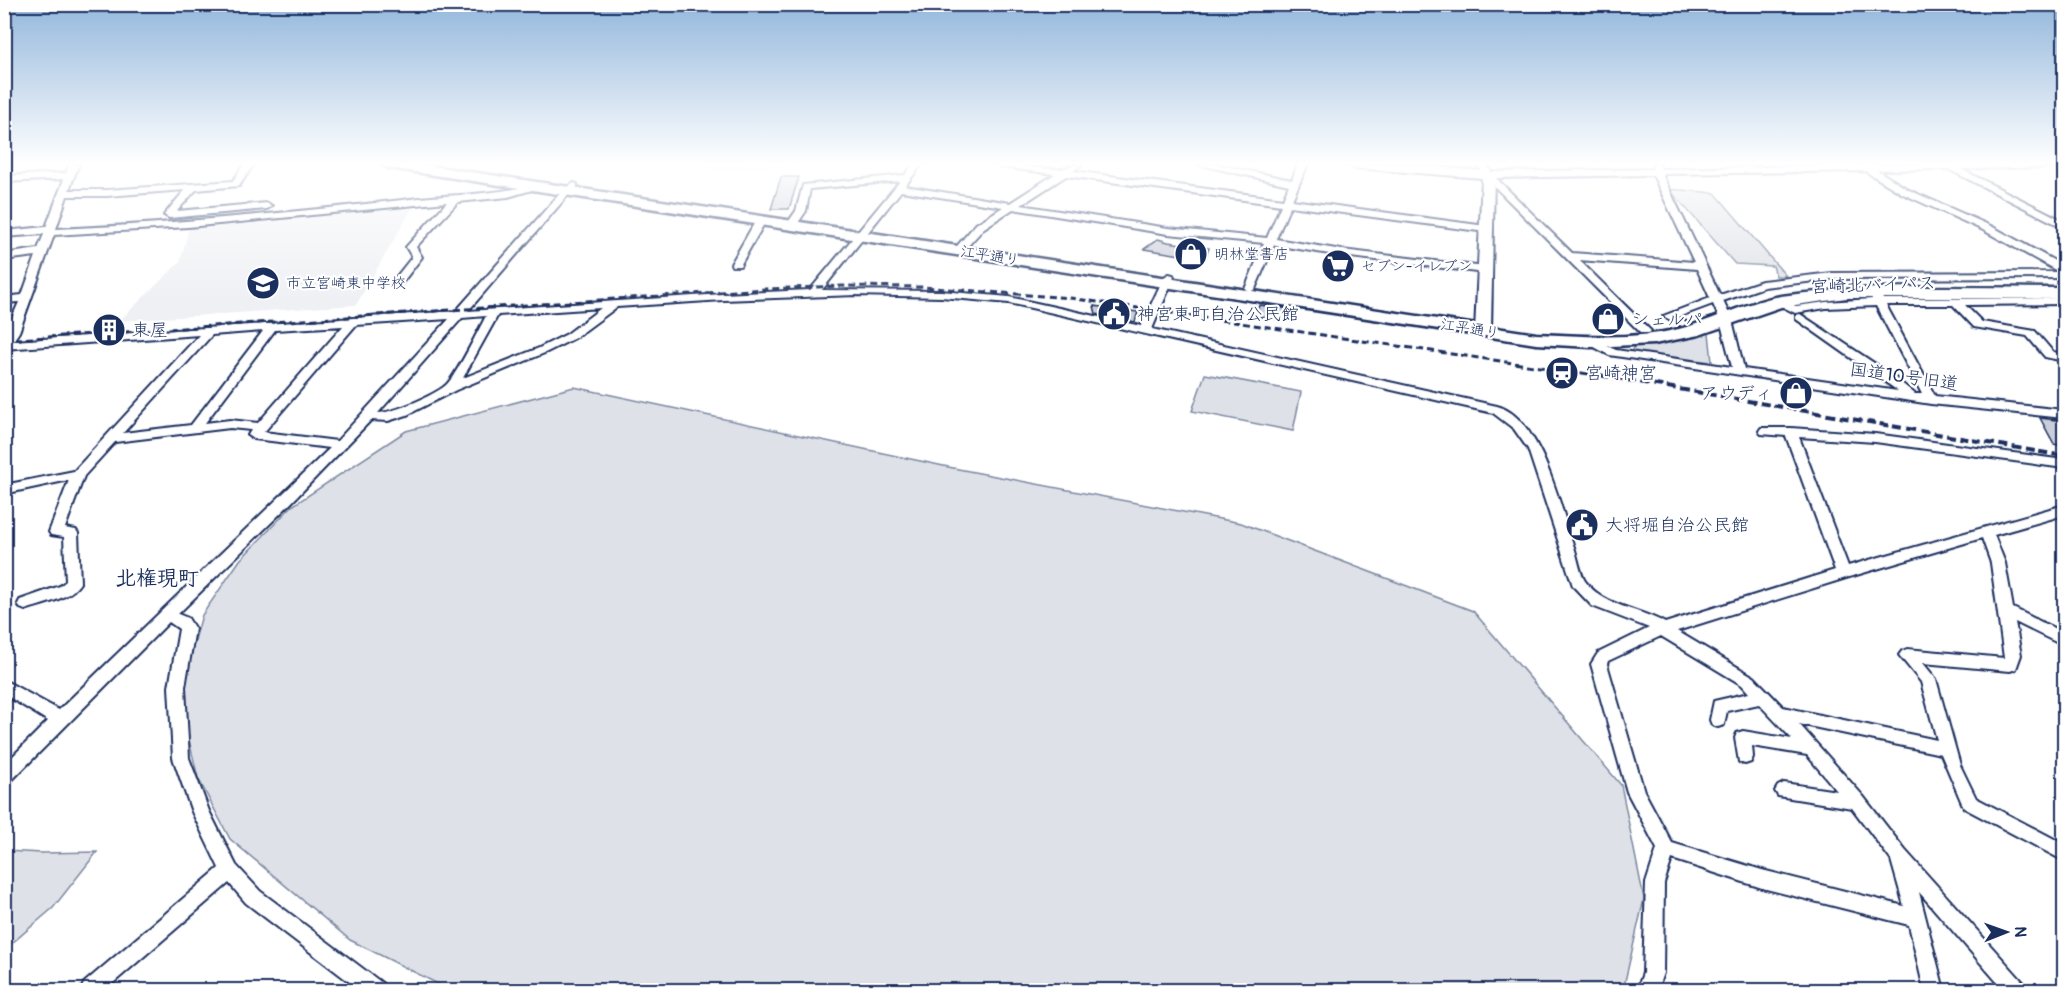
<svg xmlns="http://www.w3.org/2000/svg" width="2069" height="995" font-family="Pangolin,'Klee One',sans-serif">
	<style>
		.built { fill: #eff0f4 }
		.green { fill: #dee1e7; stroke: #7c88a2; stroke-width: 1.5 }
		.building { fill: #caceda; stroke: #1b2f5e; stroke-width: 1.5 }
		.lines { fill: none; stroke-linecap: round; stroke-linejoin: round }
		.minor-casing { stroke: #1b2f5e; stroke-width: 4 }
		.major-casing { stroke: #1b2f5e; stroke-width: 4 }
		.highway-casing { stroke: #1b2f5e; stroke-width: 5 }
		.minor { fill: #fff; fill-rule: evenodd }
		.major { fill: #fff; fill-rule: evenodd }
		.highway { fill: #fff; fill-rule: evenodd }
		.rail-far1 { stroke: #1b2f5e; stroke-width: 3; stroke-dasharray: 7 4; stroke-linecap: butt }
		.rail { stroke: #1b2f5e; stroke-width: 4; stroke-dasharray: 9 4.5; stroke-linecap: butt }
		.labels { text-anchor: middle; dominant-baseline: central; stroke-width: 4.5; stroke-linejoin: round; paint-order: stroke }
		.far-poi-label { font-size: 15px; fill: #1b2f5e; stroke: #fff; text-anchor: start }
		.far-street-label { font-size: 15px; fill: #1b2f5e; stroke: #fff }
		.street-label { font-size: 18px; fill: #1b2f5e; stroke: #fff }
		.poi-label { font-size: 18px; fill: #1b2f5e; stroke: #fff; text-anchor: start }
		.quarter-label { font-size: 21px; font-weight: bold; fill: #1b2f5e; stroke: #fff }
	</style>
	<rect width="100%" height="100%" fill="#fff"/>
	<filter id="ink" filterUnits="userSpaceOnUse"><feTurbulence type="fractalNoise" baseFrequency=".0167" numOctaves="2"/><feDisplacementMap in="SourceGraphic" scale="12" xChannelSelector="R" yChannelSelector="G"/><feConvolveMatrix kernelMatrix="1 2 1 2 8 2 1 2 1" color-interpolation-filters="sRGB"/></filter>
	<g filter="url(#ink)">
		<path class="built" d="M704,164H820L711,171Z
			M414,205L356,305L119,321L180,262L189,228Z"/>
		<path class="green" d="M1669,189L1715,193L1786,276H1776L1773,266L1735,264Z
			M1709,333L1712,362L1631,352L1635,345L1660,344Z
			M1205,374L1301,392L1293,431L1192,411Z
			M574,387L953,468L1241,523L1473,611L1621,785L1644,899L1623,990H450L350,940L230,839L198,778L187,732L185,676L202,615L240,560L292,506L406,431Z
			M5,851L42,853L97,852L53,908L5,949Z"/>
		<path class="building" d="M781,177H799L789,209H771Z
			M1158,239L1168,242L1209,248L1205,259L1144,249Z
			M1332,257L1346,259L1344,277L1329,275Z
			M1259,305L1291,309L1289,321L1256,316Z
			M1094,306L1138,312L1135,322L1096,314Z
			M2040,418L2064,421V446L2054,444Z"/>
		<g class="lines">
			<g class="minor-casing">
				<path id="minor" d="M69,164H79L69,190H107L233,181L244,164H254L239,186L196,190L177,211L267,203L272,206L267,209L169,218L164,215L185,190L107,196H67L56,229C172,224 287,213 402,200C447,194 492,196 537,184L542,187L508,197L458,202L416,247L422,257L402,283L398,284L393,281L412,257L406,247L447,202L188,227L54,235L19,332L13,341L456,311L563,190L574,183L577,184V188L569,194L468,311L723,294L810,290L900,181L810,189L806,211L798,223H790L789,221L796,211L803,185L905,175L913,164H922L905,186L1010,203L1055,174L999,167L995,164C1016,164 1037,169 1059,169C1066,169 1072,164 1082,164L1073,171L1283,199L1289,185L1196,164H1215L1292,180L1298,164H1308L1292,200L1486,226L1491,229L1486,232L1290,206L1276,239L1342,250L1485,267L1490,270L1485,273L1342,256L1274,245L1255,289L1250,292L1245,289L1264,243L1168,234L1013,209L984,228L966,248L962,249L957,246L976,224L1003,207L901,191L822,290L941,291L1009,297L1141,326L1164,277L1169,274L1173,275L1174,277L1152,329L1497,406C1542,418 1561,511 1575,550C1578,560 1580,573 1585,581C1604,607 1639,608 1665,623L1835,570L1786,436L1761,434L1759,431L1761,428H1791L1875,434L2064,460V468L1875,442L1799,437L1848,566L2064,505V515L1994,535L2005,563L2013,608L2064,633V646L2015,622L2021,655L2016,669L2010,671L1923,663L1936,679L1960,765L1976,798L2064,844V861L1964,808L1941,754L1799,724L1863,796L1905,850L2024,983L2027,990H2004L1919,892L1944,990H1924L1909,925L1762,888L1672,859L1664,883L1663,973L1657,990H1637L1643,973L1646,883L1657,849L1627,792L1591,664L1598,653L1649,628L1592,606L1573,586L1528,449L1514,429L1493,413L1009,303L941,297L856,295L723,300L617,307L575,338L547,352L456,390L407,415L388,421L371,420L289,505L178,614L188,618L195,629L185,687L189,758L209,811L236,865L260,891L382,983L385,990H360L246,903L229,883L105,990H81L84,983L219,868L192,812L173,758L169,687L179,629L169,622L10,782L4,784V765L48,721L4,694V680L59,710L330,448L254,439L248,435L251,430L230,428L115,442L84,476L65,528L76,530L78,533L80,583C70,599 43,604 25,610L20,608L18,604L20,600L60,586L66,581L64,537L51,535L49,532L69,480L4,494V485L74,471L199,335L4,349V336L19,302L4,303V297L22,295L36,256L4,260V254L38,249L44,234L4,237V231L46,227L64,179L4,182V176L66,173ZM1066,176L1281,205L1267,238L1168,228L1021,205ZM601,308L567,334L539,348L463,378L498,315ZM486,316C479,329 455,378 446,385C435,395 393,413 378,413L462,318ZM449,319L337,441L264,432L356,325ZM343,326L258,423L230,420L205,423L275,330ZM263,331L191,425L123,433L212,335ZM1982,538L1991,563L2004,658L1907,649L1902,651L1899,655L1921,682L1937,740L1783,707L1754,677L1677,631L1846,578ZM1661,636L1742,685L1749,693L1714,701L1710,720L1712,725L1718,727L1724,725L1727,711L1759,704L1792,739L1743,731L1737,733L1735,738L1739,762L1745,764L1751,762L1753,757L1752,746L1807,755L1837,791L1784,783L1778,786L1775,791L1778,796L1852,808L1891,860L1904,906L1762,870L1672,843L1644,791L1607,664L1608,661Z
					M1477,164H1487L1491,172L1652,169L1653,164H1659L1661,169L1904,164H2061L2057,167L1961,169L2064,221V228L1948,169L1877,170L1909,190L1991,226L2064,266V278L1832,279L1764,287L1723,301L1732,320L1744,369L1898,391L1796,319V315L1800,314L1889,373L1915,394H1922L1876,306L1826,308L1795,313L1773,302L1778,299L1796,306L1826,302L1872,299L1871,296L1876,293L1880,294L1883,299L2064,298V304L1965,305L1982,322L2035,331L2053,352L2064,354V361L2045,357L2027,336L1974,327L1953,305H1886L1935,396L2064,410V418L1931,404L1609,355L1585,342L1591,339L1616,350L1732,367L1720,320L1713,304L1678,317L1688,323L1682,326L1663,316L1710,298L1697,269L1579,260L1651,331L1649,333H1641L1485,177ZM1865,171L1903,194L1983,230L2059,272L1832,273L1762,281L1720,295L1662,174ZM1653,175L1694,262L1572,253L1496,178Z
					M760,219L765,222L741,264L740,266H732L731,264L755,222Z"/>
			</g>
			<g class="major-casing">
				<path id="major" d="M1348,164H1401L1492,172L1494,175L1491,331L1488,334L1483,336L1475,331L1482,178L1354,168Z"/>
			</g>
			<g class="highway-casing">
				<path id="highway" d="M382,164H419L1536,334C1587,336 1641,341 1690,326C1720,317 1750,301 1781,296C1875,283 1970,288 2064,288V298H1847L1781,307L1699,335L1654,344L1591,347L1536,344L389,168Z"/>
			</g>
			<use href="#minor" class="minor"/>
			<use href="#major" class="major"/>
			<use href="#highway" class="highway"/>
			<path class="rail-far1" d="M4,340L765,289L842,286L922,287L1070,298L1595,375"/>
			<path class="rail" d="M1587,373L2064,456"/>
		</g>
	</g>
	<linearGradient id="sky" x2="0" y2="1"><stop stop-color="#93b7dc"/><stop offset="0.54" stop-color="#fff"/><stop offset="1" stop-color="#fff" stop-opacity="0"/></linearGradient>
	<rect width="2069" height="303" fill="url(#sky)"/>
	<defs>
		<g id="shop-disc" transform="scale(1.725)"><circle r="9.5" fill="#1b2f5e" stroke="#fff"/><path d="M-5-2.5h2.3a2.7 3.5 0 0 1 5.4 0H5L5.5 6h-11ZM-1.5-2.5h3a1.5 2.3 0 0 0-3 0Z" fill="#fff"/></g>
		<g id="supermarket-disc" transform="scale(1.725)"><circle r="9.5" fill="#1b2f5e" stroke="#fff"/><path d="M-6-5.5h2.5l.6 2H6L4.5 2H-2.5L-4.4-4H-6ZM-1.5 3.2a1.3 1.3 0 1 0 .1 0ZM3 3.2a1.3 1.3 0 1 0 .1 0Z" fill="#fff"/></g>
		<g id="school-disc" transform="scale(1.725)"><circle r="9.5" fill="#1b2f5e" stroke="#fff"/><path d="M0-5L7-2L0 1L-7-2ZM-4 1L0 2.5L4 1V4Q0 6-4 4Z" fill="#fff"/></g>
		<g id="civic-disc" transform="scale(1.725)"><circle r="9.5" fill="#1b2f5e" stroke="#fff"/><path d="M-.6-6.5H3V-4.5H.6V-3L4-1V1h2V6H-6V1h2V-1L-.6-3ZM-1.2 2.5V6h2.4V2.5Z" fill="#fff"/></g>
		<g id="building-disc" transform="scale(1.725)"><circle r="9.5" fill="#1b2f5e" stroke="#fff"/><path d="M-4-6H4V6H1V3H-1V6H-4ZM-2.5-4.3h1.7v1.8h-1.7ZM.8-4.3h1.7v1.8H.8ZM-2.5-1h1.7V.8h-1.7ZM.8-1h1.7V.8H.8Z" fill="#fff"/></g>
		<g id="station-disc" transform="scale(1.725)"><circle r="9.5" fill="#1b2f5e" stroke="#fff"/><path d="M-3-6H3Q5-6 5-4V2Q5 4 3 4L4.5 6H3L1.5 4h-3L-3 6H-4.5L-3 4Q-5 4-5 2V-4Q-5-6-3-6ZM-3.5-4v3h7v-3ZM-3.5 1v1.5H-2V1ZM2 1v1.5H3.5V1Z" fill="#fff"/></g>
	</defs>
	<g fill-rule="evenodd">
		<use href="#shop-disc" x="1191" y="254"/>
		<use href="#supermarket-disc" x="1338" y="266"/>
		<use href="#school-disc" x="263" y="283"/>
		<use href="#civic-disc" x="1114" y="314"/>
		<use href="#shop-disc" x="1608" y="319"/>
		<use href="#building-disc" x="109" y="330"/>
		<use href="#station-disc" x="1562" y="373"/>
		<use href="#shop-disc" x="1796" y="393"/>
		<use href="#civic-disc" x="1582" y="525"/>
	</g>
	<g class="labels">
		<g class="far-poi-label">
			<text x="1214" y="254">明林堂書店</text>
			<text x="1361" y="266">セブン-イレブン</text>
			<text x="286" y="283">市立宮崎東中学校</text>
		</g>
		<g class="far-street-label">
			<text transform="translate(990 256) rotate(9)">江平通り</text>
			<text transform="translate(1470 329) rotate(9)">江平通り</text>
		</g>
		<g class="street-label">
			<text transform="translate(1873 285) rotate(-2)">宮崎北バイパス</text>
			<text transform="translate(1904 377) rotate(8)">国道10号旧道</text>
		</g>
		<g class="poi-label">
			<text x="1137" y="314">神宮東町自治公民館</text>
			<text x="1631" y="319">シェルパ</text>
			<text x="132" y="330">東屋</text>
			<text x="1585" y="373">宮崎神宮</text>
			<text x="1773" y="393" text-anchor="end">アウディ</text>
			<text x="1605" y="525">大将堀自治公民館</text>
		</g>
		<g class="quarter-label">
			<text x="157" y="578">北権現町</text>
		</g>
	</g>
	<rect width="2069" height="995" fill="none" stroke="#fff" stroke-width="24"/>
	<rect x="12" y="12" width="2045" height="971" fill="none" stroke="#1b2f5e" stroke-width="2" filter="url(#ink)"/>
	<g transform="translate(2006 932) rotate(89)" stroke="#ffffff" stroke-width="4.5" paint-order="stroke">
	<path d="M0-4.5L10 22L0 15L-10 22Z" fill="#1b2f5e"/>
	<text y="-9" font-size="16" font-weight="bold" text-anchor="middle" fill="#1b2f5e">N</text>
	</g>
</svg>
